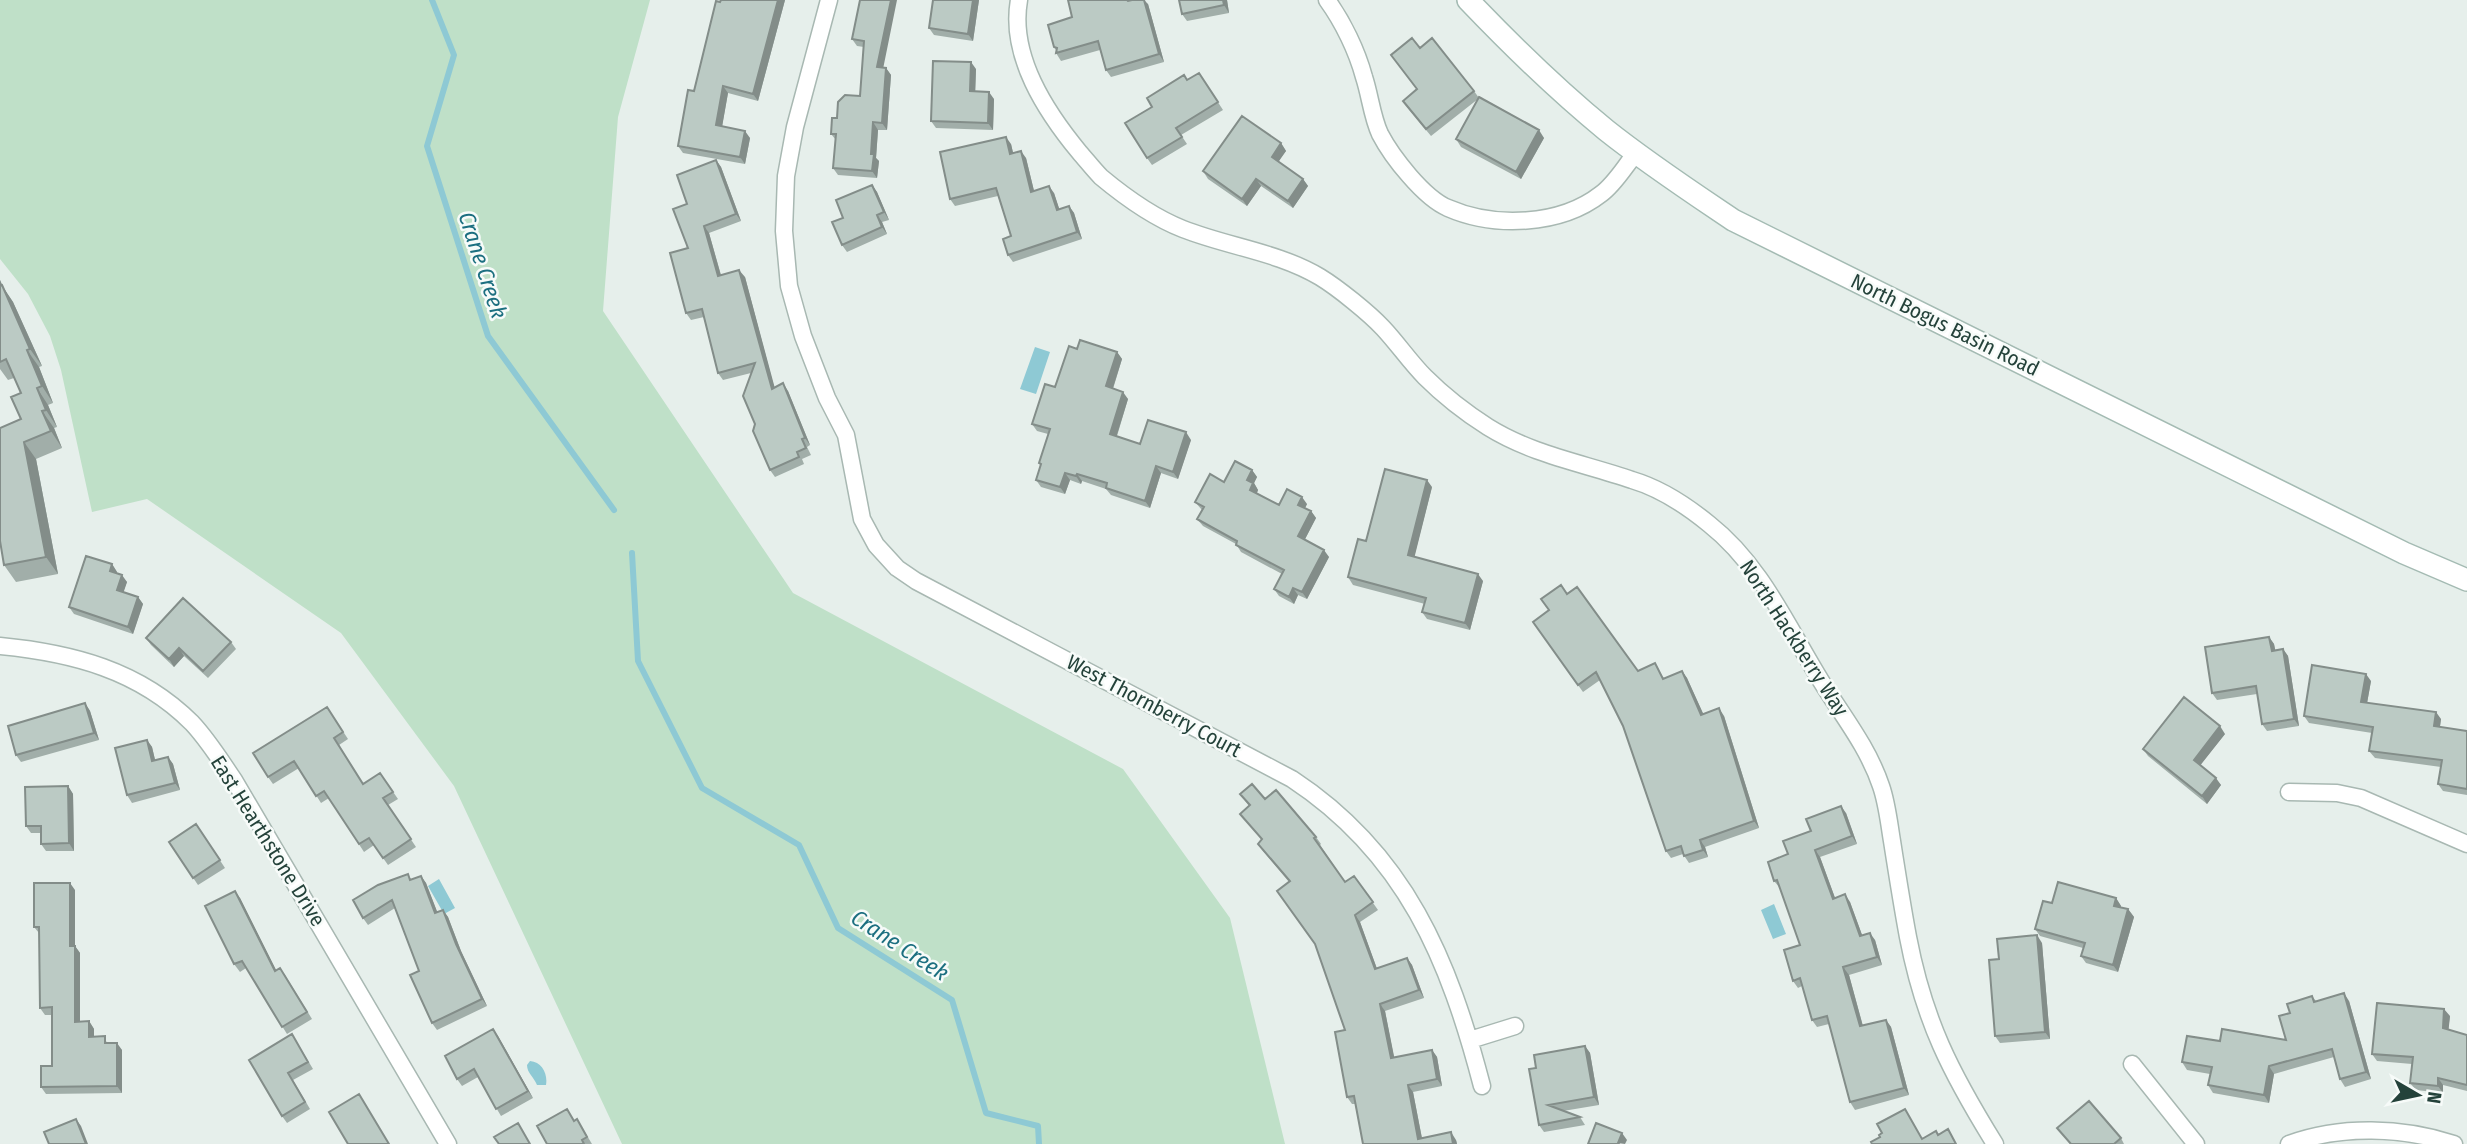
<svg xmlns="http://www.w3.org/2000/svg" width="2467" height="1144" font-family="'Fira Sans Condensed',sans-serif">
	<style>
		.green { fill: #bfe0c8 }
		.water { fill: #8ec9d4 }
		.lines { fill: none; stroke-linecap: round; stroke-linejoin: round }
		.stream { stroke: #8ec9d4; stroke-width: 6 }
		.street-casing { stroke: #a8b8b2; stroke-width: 19 }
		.secondary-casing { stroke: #a4bbb3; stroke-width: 24 }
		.street { stroke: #fff; stroke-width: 16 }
		.secondary { stroke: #fff; stroke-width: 21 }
		.wall { fill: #a1aea9 }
		.shaded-wall { fill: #838d89 }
		.building { fill: #bbcac4; stroke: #838d89; stroke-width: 2 }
		.labels { text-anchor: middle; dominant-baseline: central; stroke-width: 5; stroke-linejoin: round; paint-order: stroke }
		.street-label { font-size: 21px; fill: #24423a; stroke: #f7fbf9 }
		.water-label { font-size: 23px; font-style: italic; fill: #1c6f80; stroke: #f7fbf9 }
	</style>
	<rect width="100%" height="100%" fill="#e6efeb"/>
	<path class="green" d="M0,0H650L618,117L603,311L793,593L1123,769L1230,918L1285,1144H622L454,786L341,633L147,499L92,512L61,370L50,336L28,294L0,259Z"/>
	<path class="water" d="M1035,347L1050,352L1036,394L1020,389Z
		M439,879L455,908L444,914L428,886Z
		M1774,904L1786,934L1773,939L1761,910Z
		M530,1061C542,1062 548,1074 546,1085H537C534,1077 527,1073 527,1065Z"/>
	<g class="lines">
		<path class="stream" d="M432,0L454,55L427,146L488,336L614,510
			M632,553L638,661L702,788L799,845L838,928L952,1000L986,1113L1038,1126L1039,1144"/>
		<g class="street-casing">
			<path id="street" d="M829,0L795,127L786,176L784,231L789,286L803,336L827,398L846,435L862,519L876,545L897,568L916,581L1292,779C1406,854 1449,960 1482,1086
				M1019,0C1009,56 1046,112 1080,153C1087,161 1094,170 1101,177C1125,197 1155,218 1183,229C1229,247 1278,252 1320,277C1338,288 1369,313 1383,328C1398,344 1410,362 1425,377C1444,396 1466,413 1488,427C1533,455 1583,463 1632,480C1659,488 1687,506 1709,524C1761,565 1787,626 1821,681C1842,715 1868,747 1881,786C1887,803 1889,823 1892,841C1897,873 1902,905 1908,937C1924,1021 1951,1073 1995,1144
				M1327,0C1343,22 1357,51 1364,77C1370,95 1372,117 1380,134C1392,157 1424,198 1448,208C1494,228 1560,226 1601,194C1615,184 1625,166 1636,153
				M0,646C72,653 139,670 192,723C208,740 221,761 234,780L448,1144
				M2289,792L2337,793L2361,798L2467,844
				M1470,1040L1515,1026
				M2132,1064L2196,1144
				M2289,1144C2341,1125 2402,1127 2454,1144"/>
		</g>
		<g class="secondary-casing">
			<path id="secondary" d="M1468,0C1511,45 1557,90 1606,130C1646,162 1690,191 1733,220L2404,553L2467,580"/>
		</g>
		<use href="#street" class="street"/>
		<use href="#secondary" class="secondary"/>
	</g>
	<path class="wall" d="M721,0H785L758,101L728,93L722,126L750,138L745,164L683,153L678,146Z
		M860,0L883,67L886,68L891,75L887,130H878L876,158L879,161L877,178L838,175L833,168L836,140L831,134L837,118L860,96L864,47L857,46L852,39Z
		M933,0H979L973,41L934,35L929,28Z
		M1179,0H1227L1229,13L1187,21L1182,14Z
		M1148,4L1164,62L1111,77L1106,70L1100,50L1061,61L1056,53V50L1054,47Z
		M1420,48L1474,91L1479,98L1544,138L1521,179L1461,147L1456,139L1478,99L1431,136L1408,108L1403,101L1417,89Z
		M976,69L975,92L994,99L993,130L936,128L931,121Z
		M1199,73L1223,110L1181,135L1187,144L1152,165L1147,158L1152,107L1188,80Z
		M1281,143L1286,151L1278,161L1303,179L1308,186L1293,208L1261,186L1247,206L1208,179L1203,171Z
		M1011,144L1013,153L1026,158L1034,191L1054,193L1059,209L1069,206L1074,213L1082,239L1013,262L1008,255L1011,236L998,196L955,206L950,199Z
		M716,160L721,167L741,221L709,233L721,275L745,277L774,387L788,391L810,445L807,447L811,455L802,459L804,464L775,477L770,470L755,424L751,373L723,380L718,373L704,317L691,320L686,313L687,204Z
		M872,185L877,192L889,220L882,222L887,234L847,252L842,245L843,218Z
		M0,280L3,287L13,302L42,366L39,367L53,403L48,405L57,427L54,428L62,448L36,459L58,574L16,582L4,565L21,419V393L14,378L8,380L0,369Z
		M1077,349L1117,352L1122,359L1113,389L1128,399L1117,436L1140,444L1191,440L1178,479L1161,473L1150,508L1111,495L1106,489L1082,481L1081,484L1070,480L1065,494L1041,487L1036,480L1041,466L1039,463L1048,434L1037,431L1032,424L1055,387Z
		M1252,470L1257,477L1254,483L1258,490L1257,493L1279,505L1307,504L1305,508L1311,511L1316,518L1305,539L1329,557L1307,599L1298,595L1294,604L1279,596L1274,589L1282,574L1241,552L1236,544L1203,526L1197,519L1202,510L1195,502L1224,482Z
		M1432,487L1414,557L1483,581L1470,630L1427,619L1422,612L1425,604L1353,585L1348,577L1366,541Z
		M112,564L117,572L116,573L127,582L123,592L138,597L143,604L133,634L74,614L69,607Z
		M1567,594L1638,671L1655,663L1664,679L1682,671L1687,678L1703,714L1724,716L1759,828L1705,847L1708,857L1689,863L1683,854L1671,858L1666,851L1623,726L1600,680L1583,692L1533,622L1549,610Z
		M2269,637L2274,644L2275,650L2283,649L2288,656L2299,726L2267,731L2262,724L2257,694L2217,700L2212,693Z
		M146,638L231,642L236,649L208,678L184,656L174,667L151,645Z
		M2371,681L2367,703L2441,719L2440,727L2467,731V795L2443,791L2438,784L2441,767L2375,758L2369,751L2372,733L2309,723L2304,716Z
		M85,703L90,711L99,740L21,762L16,755Z
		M327,707L348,739L339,745L363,784L380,773L398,799L388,805L416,847L388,865L374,845L364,852L329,798L321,803L299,768L273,784L268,777Z
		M2225,734L2200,765L2221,785L2207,804L2148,756L2143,749Z
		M147,740L152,747L155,760L168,757L173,764L180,790L132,803L127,795Z
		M68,786L73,794L74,851H46L41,844V833H31L26,826Z
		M1240,794L1265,799L1316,837L1321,844L1320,845L1345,882L1354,876L1378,910L1360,922L1377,969L1407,958L1412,965L1424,998L1385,1011L1394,1058L1432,1050L1437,1057L1442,1086L1413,1092L1422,1138L1456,1140L1457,1144H1363L1355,1104H1352L1347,1097L1345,1030L1315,944L1289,882L1263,851L1258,844L1262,840L1240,814L1249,806Z
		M1846,813L1857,844L1820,857L1835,898L1850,902L1862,935L1875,940L1882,965L1849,975L1863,1026L1886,1020L1891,1027L1909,1095L1855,1110L1850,1102L1829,1024L1817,1027L1812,1020L1802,986L1798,988L1793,981L1800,945L1780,888L1774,881L1788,854L1811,831Z
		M196,824L225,868L198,885L169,842Z
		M421,876L426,883L437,912L443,910L448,917L461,951L487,1006L437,1030L432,1023L419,971L395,908L368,925L363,918L412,879Z
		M75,890V946L80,953V1022L89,1021L94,1029V1037L110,1043L122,1050V1093L46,1094L41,1087L52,1066V1015H45L40,1008L39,933L34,927Z
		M240,898L276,970L285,975L312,1019L287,1034L246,968L240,972L234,964Z
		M2116,898L2121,906V908L2128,909L2134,917L2118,972L2086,963L2081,956L2083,948L2040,936L2035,929L2052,903Z
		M2042,943L2050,1039L2000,1043L1995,1036Z
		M2312,996L2316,1001H2349L2371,1079L2345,1087L2340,1079L2334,1057L2274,1074L2269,1103L2213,1093L2208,1085L2210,1074L2187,1070L2182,1062L2220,1041L2286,1040L2290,1013Z
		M2450,1016L2448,1030L2467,1035V1091L2443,1085V1093L2416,1090L2410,1083L2412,1064L2377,1061L2372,1054Z
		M493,1029L533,1098L501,1116L478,1077L462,1086L457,1079Z
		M292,1034L313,1069L293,1080L310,1109L287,1123L282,1116Z
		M1585,1046L1590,1053L1599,1105L1563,1111L1580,1117L1585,1125L1544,1132L1539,1125L1536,1068Z
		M577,1119L592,1144H547L575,1121Z
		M2057,1128L2121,1138L2124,1144H2070Z"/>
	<path class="shaded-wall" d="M778,0H785L758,101L753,94Z
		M891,0H897L882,74L877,67Z
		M973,0H979L973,41L968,34Z
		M1144,0L1148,4L1164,62L1159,54Z
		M1223,0H1227L1229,13L1224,5Z
		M971,62L976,69L975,99L970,91Z
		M886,68L891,75L887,130L882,123Z
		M723,86L728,93L721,133L716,125Z
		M989,92L994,99L993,130L988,123Z
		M873,122L878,130L876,158L879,161L877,178L872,171L871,154Z
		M1539,130L1544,138L1521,179L1516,172Z
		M745,131L750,138L745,164L740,157Z
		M1006,137L1011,144L1015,161L1010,154Z
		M1281,143L1286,151L1277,164L1272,157Z
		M1021,151L1026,158L1036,199L1031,192Z
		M716,160L721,167L741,221L736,214Z
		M1256,179L1261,186L1247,206L1242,199Z
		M1303,179L1308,186L1293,208L1288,201Z
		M872,185L877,192L889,220L884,212Z
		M1049,186L1054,193L1062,217L1057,210Z
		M1069,206L1074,213L1082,239L1077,232Z
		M877,215L882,222L887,234L882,227Z
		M704,226L709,233L723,283L718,276Z
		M739,270L745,277L777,396L772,389Z
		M0,280L3,287L13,302L42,366L30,349L0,289Z
		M27,350L39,367L53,403L42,386Z
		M1117,352L1122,359L1111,394L1106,386Z
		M783,383L788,391L810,445L805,438Z
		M37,388L48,405L57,427L46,410Z
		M1123,392L1128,399L1115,441L1110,434Z
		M42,411L54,428L62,448L51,431Z
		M1186,432L1191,440L1178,479L1173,472Z
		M24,442L36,459L58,574L46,557Z
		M1156,466L1161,473L1150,508L1145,501Z
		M1252,470L1257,477L1254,483L1258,490L1255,497L1250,490L1247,480Z
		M1065,473L1070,480L1065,494L1060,487Z
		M1077,474L1082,481L1081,484L1076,476Z
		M1427,480L1432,487L1413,563L1408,555Z
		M1302,497L1307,504L1303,512L1298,505Z
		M1311,511L1316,518L1303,543L1298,536Z
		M1324,550L1329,557L1307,599L1302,592Z
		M112,564L117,572L115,578L110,571Z
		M1478,574L1483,581L1470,630L1465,623Z
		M122,575L127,582L122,597L117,590Z
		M1293,588L1298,595L1294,604L1289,597Z
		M138,597L143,604L133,634L128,627Z
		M2269,637L2274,644L2277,658L2272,651Z
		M179,648L184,656L174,667L169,659Z
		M2283,649L2288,656L2299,726L2294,719Z
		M1682,671L1687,678L1707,722L1701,715Z
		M2366,674L2371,681L2366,709L2361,702Z
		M85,703L90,711L99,740L94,733Z
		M1719,708L1724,716L1759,828L1754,821Z
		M2436,712L2441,719L2439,733L2434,726Z
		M2220,726L2225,734L2199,767L2194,760Z
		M147,740L152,747L157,768L152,761Z
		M168,757L173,764L180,790L175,783Z
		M2216,778L2221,785L2207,804L2202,796Z
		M68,786L73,794L74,851L69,843Z
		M1841,806L1846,813L1857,844L1852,836Z
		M1700,840L1705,847L1708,857L1703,850Z
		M1815,850L1820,857L1838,906L1833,899Z
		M421,876L426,883L440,919L435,913Z
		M70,883L75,890V953L70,946Z
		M235,891L240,898L280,978L275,971Z
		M1845,894L1850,902L1865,943L1860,936Z
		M2116,898L2121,906L2119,913L2114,906Z
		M2128,909L2134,917L2118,972L2113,965Z
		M443,910L448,917L461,951L487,1006L482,999L456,944Z
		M1355,915L1360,922L1380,977L1375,969Z
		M1870,933L1875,940L1882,965L1877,957Z
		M2037,935L2042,943L2050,1039L2045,1032Z
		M75,946L80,953V1029L75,1022Z
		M1407,958L1412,965L1424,998L1419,990Z
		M1843,967L1849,975L1865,1034L1860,1026Z
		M2344,993L2349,1001L2371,1079L2366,1072Z
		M1380,1004L1385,1011L1396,1066L1391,1058Z
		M2444,1009L2450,1016L2448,1035L2443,1028Z
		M1886,1020L1891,1027L1909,1095L1904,1088Z
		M89,1021L94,1029V1044L89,1037Z
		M493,1029L498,1036L533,1098L528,1091Z
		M117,1043L122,1050V1093L117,1086Z
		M1585,1046L1590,1053L1599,1105L1594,1097Z
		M1432,1050L1437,1057L1442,1086L1437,1079Z
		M2269,1066L2274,1074L2269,1103L2264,1095Z
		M2438,1078L2443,1085V1093L2438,1086Z
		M1408,1085L1413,1092L1423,1144L1418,1139Z
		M76,1119L81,1126L88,1144H86Z
		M1451,1132L1456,1140L1457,1144H1453Z
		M1622,1133L1627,1140L1625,1144L1618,1143Z"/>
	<path class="building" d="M721,0H778L753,94L723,86L716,125L745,131L740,157L678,146L688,90L694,91L716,1L720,2Z
		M860,0H891L877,67L886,68L882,123L873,122L871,154H874L872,171L833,168L836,134H831L832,118H837L838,102L845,95L860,96L864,41L852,39Z
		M933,0H973L968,34L929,28Z
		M1068,0H1127L1128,1L1132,0H1144L1159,54L1106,70L1098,41L1056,53L1057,48L1054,47L1048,25L1072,17Z
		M1179,0H1223L1224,5L1182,14Z
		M1412,38L1420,48L1432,38L1474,91L1426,129L1403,101L1417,89L1391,55Z
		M933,61L971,62L970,91L989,92L988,123L931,121Z
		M1199,73L1218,102L1176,128L1182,137L1147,158L1125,123L1152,107L1147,98L1184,75L1187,80Z
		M1479,97L1539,130L1516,172L1456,139Z
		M1242,116L1281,143L1272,157L1303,179L1288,201L1256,179L1242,199L1203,171Z
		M1006,137L1010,154L1021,151L1031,192L1049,186L1057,210L1069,206L1077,232L1008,255L1003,239L1011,236L996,188L950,199L940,152Z
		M716,160L736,214L704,226L718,276L739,270L772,389L783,383L805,438L802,439L806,448L797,452L799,457L770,470L753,431L755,424L743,396L755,363L718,373L702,309L686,313L670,253L688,248L673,209L687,204L677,175Z
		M872,185L884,212L877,215L882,227L842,245L832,222L843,218L836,200Z
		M2,285L30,349L27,350L42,386L37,388L46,410L42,411L51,431L24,442L46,557L4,565L0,541V428L21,419L11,397L21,393L6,359L0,362V286Z
		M1080,340L1117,352L1106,386L1123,392L1110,434L1140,444L1148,420L1186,432L1173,472L1156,466L1145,501L1106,488L1107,483L1077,474L1076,476L1065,473L1060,487L1036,480L1041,464L1039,463L1050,429L1032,424L1045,384L1055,387L1069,346L1077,349Z
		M1235,461L1252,470L1247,480L1253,483L1250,490L1279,505L1287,489L1302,497L1298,505L1311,511L1298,536L1324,550L1302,592L1293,588L1289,597L1274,589L1284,570L1236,545L1237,541L1197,519L1204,507L1195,502L1210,474L1224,482Z
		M1385,469L1427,480L1408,555L1478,574L1465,623L1422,612L1426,598L1348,577L1358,539L1366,541Z
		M86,556L112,564L110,571L122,575L117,590L138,597L128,627L69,607Z
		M1561,585L1567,594L1577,587L1638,671L1655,663L1663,679L1682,671L1701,715L1719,708L1754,821L1700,840L1703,850L1684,856L1681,846L1666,851L1623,726L1596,672L1578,685L1533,622L1549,610L1541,599Z
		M183,598L231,642L203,671L179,648L169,659L146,638Z
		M2269,637L2272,651L2283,649L2294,719L2262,724L2256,686L2212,693L2205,647Z
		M2312,665L2366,674L2361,702L2436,712L2434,726L2467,731V789L2438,784L2442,760L2369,751L2373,727L2304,716Z
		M2184,697L2220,726L2194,760L2216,778L2202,796L2143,749Z
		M85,703L94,733L16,755L8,726Z
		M327,707L343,732L334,738L363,784L380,773L393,792L383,798L411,839L383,858L369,838L359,844L324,791L316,796L294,761L268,777L253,753Z
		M147,740L152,761L168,757L175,783L127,795L115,748Z
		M1252,784L1265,799L1276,790L1316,837L1314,838L1345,882L1354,876L1373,902L1355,915L1375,969L1407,958L1419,990L1380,1004L1391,1058L1432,1050L1437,1079L1408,1085L1418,1139L1451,1132L1453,1144H1363L1354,1096L1347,1097L1335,1032L1345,1030L1315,944L1277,891L1290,881L1258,844L1262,839L1240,814L1250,805L1240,794Z
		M68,786L69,843L41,844V826H26L25,787Z
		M1841,806L1852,836L1815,850L1833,899L1845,894L1860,936L1870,933L1877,957L1843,967L1860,1026L1886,1020L1904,1088L1850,1102L1827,1016L1812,1020L1800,978L1793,981L1784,950L1800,945L1777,880L1774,881L1768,862L1788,854L1783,841L1811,831L1806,819Z
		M196,824L220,860L193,878L169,842Z
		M408,874L410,880L421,876L435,913L443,910L456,944L482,999L432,1023L410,975L419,971L392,900L363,918L353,900L378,885Z
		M2058,882L2116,898L2114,906L2128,909L2113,965L2081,956L2085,943L2035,929L2043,901L2052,903Z
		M34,883H70V946H75V1022L89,1021V1037L105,1036V1043H117V1086L41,1087V1066H52V1007L40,1008L39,927H34Z
		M235,891L275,971L280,968L307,1012L282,1027L242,961L234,964L205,906Z
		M2037,935L2045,1032L1995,1036L1989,960L1999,959L1997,939Z
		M2344,993L2366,1072L2340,1079L2332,1049L2269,1066L2264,1095L2208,1085L2212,1067L2182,1062L2187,1036L2220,1041L2222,1029L2286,1040L2279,1016L2290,1013L2287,1004L2312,996L2314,1002Z
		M2377,1003L2444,1009L2443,1028L2467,1035V1085L2438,1078V1086L2410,1083L2413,1057L2372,1054Z
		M493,1029L528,1091L496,1109L474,1069L457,1079L445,1056Z
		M292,1034L308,1062L288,1073L305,1102L282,1116L249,1060Z
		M1585,1046L1594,1097L1548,1105L1580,1117L1539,1125L1529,1069L1536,1068L1534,1055Z
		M359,1094L389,1144H348L329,1112Z
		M2089,1101L2121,1138L2114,1144H2071L2057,1128Z
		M567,1109L574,1121L577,1119L587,1137L582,1140L584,1144H547L537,1126Z
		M1905,1109L1922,1139L1936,1131L1938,1135L1948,1129L1956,1144H1872L1871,1142L1880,1137L1879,1135L1882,1133L1877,1124Z
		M76,1119L86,1144H49L44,1132Z
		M518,1123L530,1144H499L494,1137Z
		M1596,1123L1622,1133L1618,1143L1619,1144H1588Z"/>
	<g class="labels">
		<g class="street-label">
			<text transform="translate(1945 325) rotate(26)">North Bogus Basin Road</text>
			<text transform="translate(1794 638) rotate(57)">North Hackberry Way</text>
			<text transform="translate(1154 706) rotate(28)">West Thornberry Court</text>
			<text transform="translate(268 841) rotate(58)">East Hearthstone Drive</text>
		</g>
		<g class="water-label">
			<text transform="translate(483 265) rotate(72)">Crane Creek</text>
			<text transform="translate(900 945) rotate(33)">Crane Creek</text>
		</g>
	</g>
	<g transform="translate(2418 1095) rotate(99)" stroke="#f7fbf9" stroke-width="5" paint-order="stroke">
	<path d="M0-5L12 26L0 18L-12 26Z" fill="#24423a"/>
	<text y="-10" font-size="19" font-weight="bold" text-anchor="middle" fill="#24423a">N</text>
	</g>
</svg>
